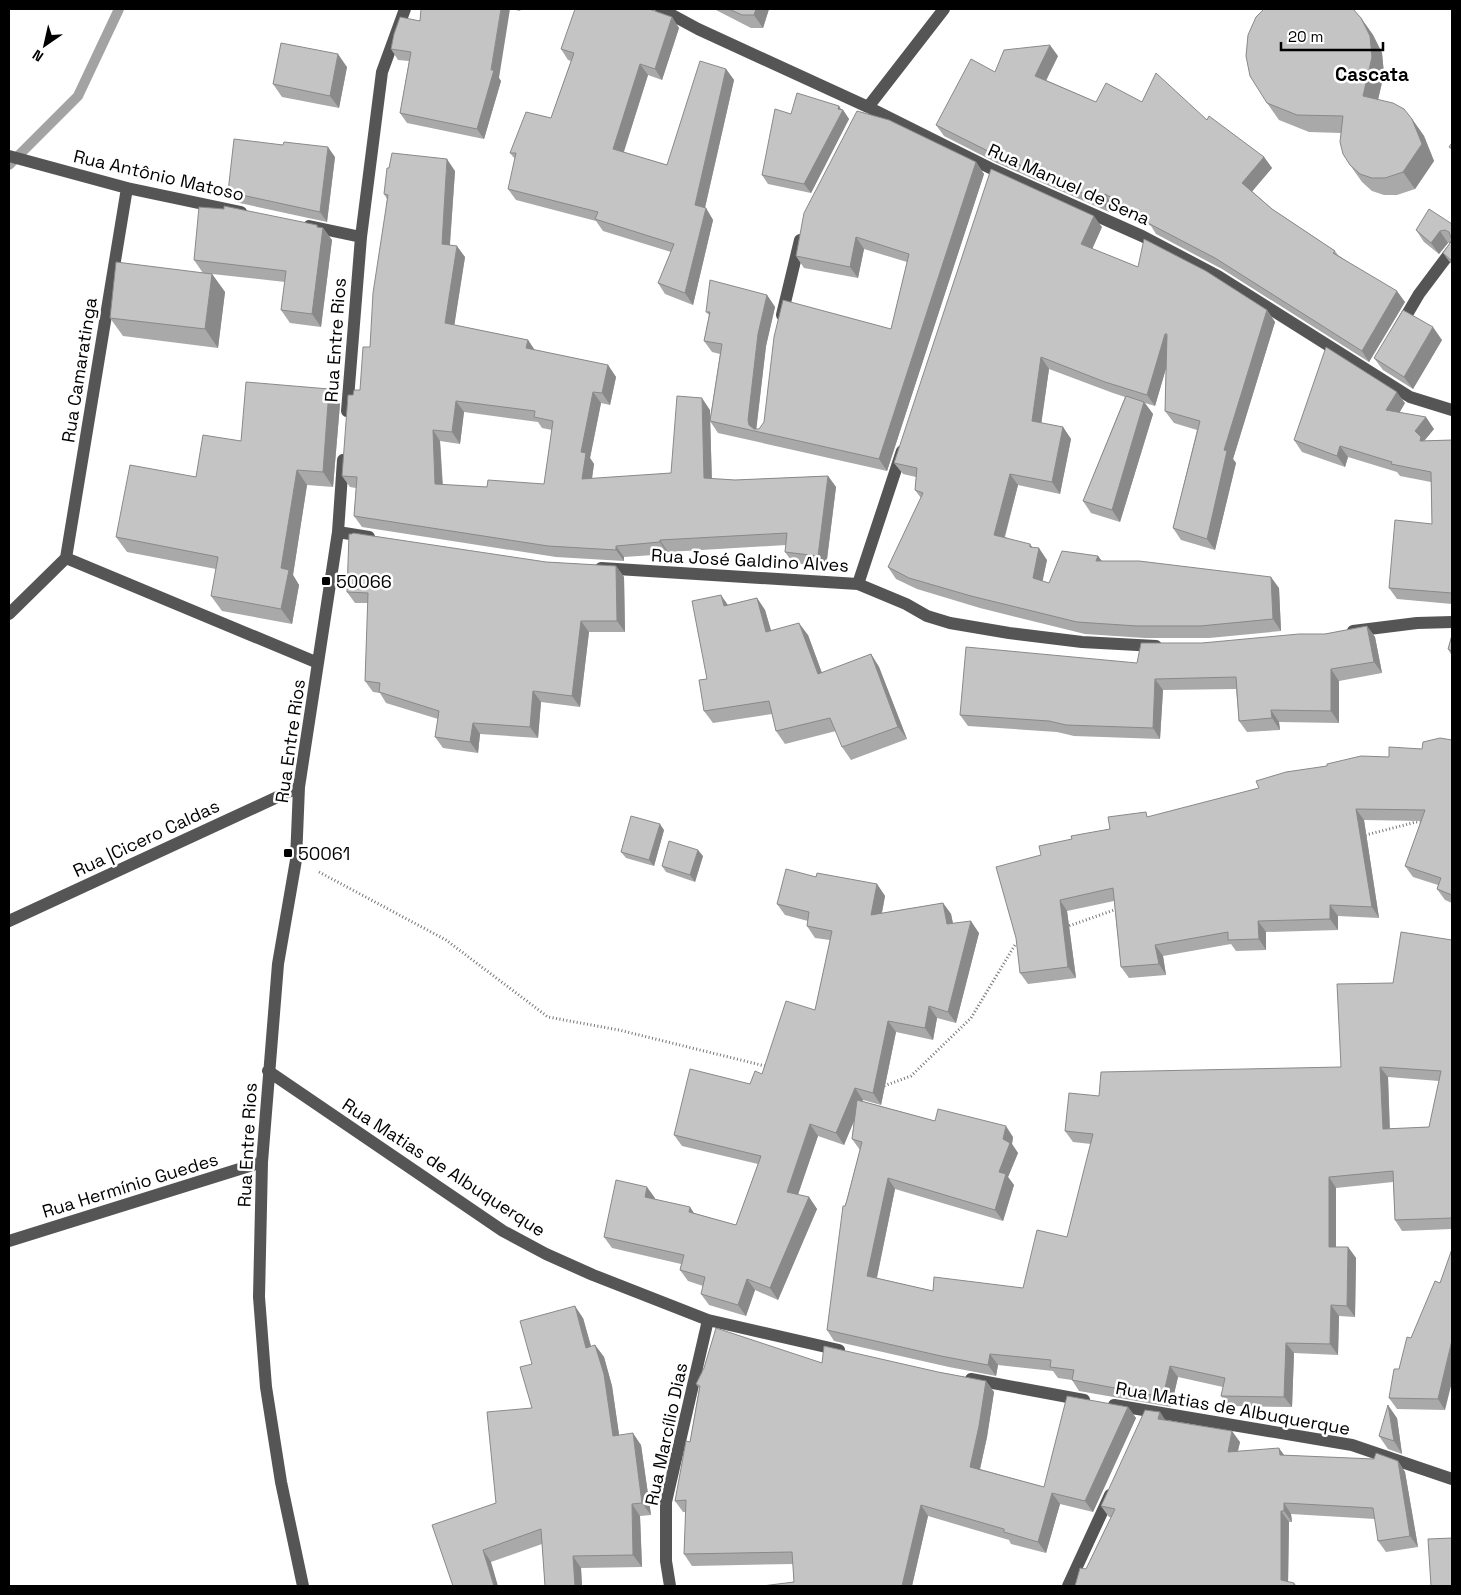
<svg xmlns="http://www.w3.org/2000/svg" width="1461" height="1595" font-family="'Space Grotesk',sans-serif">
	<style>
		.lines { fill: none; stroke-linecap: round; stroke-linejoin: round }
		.stream { stroke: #a3a3a3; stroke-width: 10 }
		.path { stroke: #777; stroke-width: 3; stroke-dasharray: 1 2.5; stroke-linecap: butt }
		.minor { stroke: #555; stroke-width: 12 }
		.wall { fill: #a9a9a9; fill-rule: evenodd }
		.shaded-wall { fill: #898989 }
		.building { fill: #c4c4c4; stroke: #898989; fill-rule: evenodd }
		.poi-dot { fill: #000; stroke: #fff; stroke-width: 2 }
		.labels { text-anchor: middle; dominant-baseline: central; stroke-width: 5; stroke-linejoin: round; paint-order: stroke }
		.street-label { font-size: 18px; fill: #000; stroke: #fff }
		.poi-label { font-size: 18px; fill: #000; stroke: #fff; text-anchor: start }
		.neighbourhood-label { font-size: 19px; font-weight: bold; fill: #000; stroke: #fff }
	</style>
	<rect width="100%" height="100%" fill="#fff"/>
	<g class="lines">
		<path class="stream" d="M9,165L78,96L119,9"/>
		<path class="path" d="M1362,836L1416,822H1424
			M319,872L446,940L548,1017L619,1030L769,1067
			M1066,927L1117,909
			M881,1087L911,1076L971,1018L1015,945L1020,943"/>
		<path class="minor" d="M661,9L698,29L868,107L994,170L1142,236L1218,276L1410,397L1452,410
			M868,107L944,9
			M9,156L127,188L241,212
			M127,188L66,558L318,663
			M309,226L361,237
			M782,315L800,240
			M1399,328L1419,294L1452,250
			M347,411L361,237L382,72L405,9
			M338,532L369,537
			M601,568L858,584L906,604L927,616L950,623L1009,633L1082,642L1156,646
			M858,584L902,451
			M9,614L66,558
			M1353,631L1417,623L1452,622
			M9,921L299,787
			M268,1071L503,1231L546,1254L593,1275L708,1320L839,1350
			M9,1241L262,1162
			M971,1379L1084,1400
			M1114,1405L1352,1445L1452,1479
			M303,1586L281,1482L266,1387L259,1297L262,1162L278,964L296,860L299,787L338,532L343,460
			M670,1586L666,1561V1502L708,1320
			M1068,1586L1110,1495"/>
	</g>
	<path class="wall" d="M511,9H521L520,11Z
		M714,9H769L763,28H751Z
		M672,17L679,28L662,80L648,75L624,152L667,165L726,69L734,80L705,208H706L713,220L693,305L665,294L658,283L671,252L603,231L596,221L516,200L508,189L515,159L510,153L551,118L571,61L568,60L561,49Z
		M1361,18L1373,35L1382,53L1384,74L1378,99L1412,119L1424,136L1434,161L1415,189L1397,195H1384L1372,191L1362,182L1350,165L1341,133L1309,132L1279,120L1267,103Z
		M394,34L499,78L501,81L484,139L407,123L400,113L409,61L398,60L391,49Z
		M1058,56L1046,80L1096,102H1142L1207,120L1264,157L1272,168L1252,191L1272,209L1335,251L1338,255L1405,302L1369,362L1222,269L1156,234L1151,226L1112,205L1109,212L997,163L944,136L936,125L995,72Z
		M347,67L339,108L282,97L273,84Z
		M839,106L841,109L843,110L849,119L811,193L768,184L762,175L791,114Z
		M283,145L335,157L327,222L235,202L228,192Z
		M976,162L984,174L887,471L718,433L710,421L712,479L735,480L828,476L836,487L826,567L793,563L785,552L786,545L668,552V554L624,557V561L556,557L362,527L354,516L356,488L350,487L342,476L353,395L360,390L370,347L387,199L384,194L455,171L450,245L465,257L454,325L528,340L535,350L608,365L616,377L610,405L601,403L590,458L594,464L592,479L671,473L710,410V419L720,354L712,352L704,341L709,315L706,312L767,295L775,307L766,346L756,429H759L891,329L907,262L864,249L858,278L804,268L796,256ZM464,412L538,422L542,428L552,430L544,484L487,487L443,485L440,441L460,444Z
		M1452,224V265L1443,253L1450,243H1448L1439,254L1424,242L1416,230Z
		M317,225L318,227L323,228L332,240L321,327L290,323L281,310L285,282L212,274L225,292L218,348L123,336L110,318L203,273L194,260Z
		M1102,227L1092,249L1138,267L1267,310L1275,322L1233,459L1236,463L1215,550L1181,540L1173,528L1197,430L1174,423L1165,411L1166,368L1155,406L1145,403L1153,414L1120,522L1091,513L1083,501L1125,397L1113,393L1049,369L1041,423L1063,427L1071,439L1060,494L1018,485L1005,537L1033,548L1047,560L1042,581L1049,583L1098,556L1102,561L1279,588L1281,631L1209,638H1145L1085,634L980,608L917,589L896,579L888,567L921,498L915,490L916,477L903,474L894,463Z
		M1442,340L1413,389L1383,370L1374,358Z
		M1405,403L1399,413L1434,429L1424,441L1452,440V604L1397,599L1389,588L1432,524L1431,482L1400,476L1397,472L1348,457L1345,467L1302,452L1294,440Z
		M340,404L333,487L307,485L293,575L299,585L292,624L222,611L211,596L216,569L127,552L116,537L196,477L241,441Z
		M546,562L616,566L624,577L625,632H589L580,707L541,702L538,738L480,734L478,753L443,748L435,737L438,719L386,703L380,693L373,692L365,681L368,603H355L347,592Z
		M757,598L765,610L771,631L808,635L822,673L871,654L879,667L907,739L851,760L842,747L836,731L785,744L776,731L772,714L713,723L704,711L707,679L728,605Z
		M1367,626L1375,637L1382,673L1339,681V723L1279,722L1280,730L1247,732L1239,721L1236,689L1163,690L1160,739L1074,736L1057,732L968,726L960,715L1137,663L1202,643L1325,634Z
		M1452,635V656L1448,649Z
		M1452,740V903L1445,900L1437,889L1438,885L1413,877L1405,866L1421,821L1364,820L1379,918L1338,916V930L1266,932V950L1236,951L1231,944L1163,956L1166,975L1129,978L1121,967L1114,901L1067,911L1076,978L1028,984L1020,973L1041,855L1110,829L1149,817L1422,749Z
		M664,830L654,866L626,858L621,852Z
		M703,856L695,882L666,872L662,866Z
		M816,877L877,884L885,896L882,913L943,903L951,914L953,923L979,933L956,1023L937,1018L933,1040L896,1032L881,1105L863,1100L862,1101L935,1121L1013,1137L1012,1144L1018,1153L1008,1177L1014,1185L1003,1221L895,1189L877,1278L933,1291L1023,1288L1067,1237L1091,1144L1073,1142L1065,1131L1099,1096L1341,1067L1393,983L1452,940V1229L1402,1231L1395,1220L1393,1182L1336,1188V1247H1348L1356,1258L1355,1317L1339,1316L1338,1355L1294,1353L1292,1407L1229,1406L1221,1396L1223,1387L1178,1377L1171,1407L1079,1391L1072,1380L1058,1378L1053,1371L998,1365L996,1376L949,1367L834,1341L827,1330L845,1206L860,1150L852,1139L854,1120L844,1145L818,1136L798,1195L809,1197L817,1209L778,1300L755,1290L746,1316L709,1305L701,1294L703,1286L688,1281L680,1270L681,1264L612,1248L604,1237L655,1198V1199L694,1213L736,1225L758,1164L682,1146L674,1135L750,1084L762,1074L815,1010L830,940L815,938L807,926L808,921L785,915L777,904ZM1388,1077L1439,1081L1429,1127L1390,1129Z
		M1440,1283L1445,1410L1397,1409L1389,1398L1399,1369L1411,1338Z
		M583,1318L591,1347L595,1345L604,1357L612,1386L619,1435L641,1445L651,1515L640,1516L642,1567L581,1568L582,1586H545L542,1544L491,1562L453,1586L496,1503L532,1408V1364Z
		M822,1363L938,1372L986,1381L994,1392L987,1437L980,1469L1044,1487L1128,1407L1136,1418L1093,1512L1060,1504L1046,1553L1011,1544L1009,1540L928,1516L912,1586H762L794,1582L793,1564L692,1566L684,1554L686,1512H683L675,1501L690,1442L699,1388L696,1384Z
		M1160,1412L1165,1420L1240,1442L1238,1451L1284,1455L1398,1461L1405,1472L1418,1547L1386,1552L1378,1541L1375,1519L1291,1514L1292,1522H1289L1288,1582L1294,1583L1297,1586H1075L1086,1569L1111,1517H1109L1101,1506Z
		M1397,1418L1402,1454L1388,1449L1379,1436Z"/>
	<path class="shaded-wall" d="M501,9H510L499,78L501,81L484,139L477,129L491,70Z
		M756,9H769L763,28L754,15Z
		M672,17L679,28L662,80L655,69Z
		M1361,18L1373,35L1382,53L1384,74L1375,113L1363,96Z
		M1050,45L1058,56L1043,87L1035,76Z
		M338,54L347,67L339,108L330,96Z
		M640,64L648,75L621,160L613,149Z
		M726,69L734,80L703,216L695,205Z
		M839,106L842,111L843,110L849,119L811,193L804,184Z
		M1412,119L1424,136L1434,161L1415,189L1403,172Z
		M328,147L335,157L327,222L320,212Z
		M1264,157L1272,168L1250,194L1242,183Z
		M447,159L455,171L449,255L442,244Z
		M976,162L984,174L887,471L879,459Z
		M1105,194L1112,205L1109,212L1101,201Z
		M706,208L713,220L693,305L685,293Z
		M1094,216L1102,227L1089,256L1081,244Z
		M317,225L322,233L323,228L332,240L321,327L312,314Z
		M1440,231L1448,243L1439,254L1431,243Z
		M856,237L864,249L858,278L850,267Z
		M457,246L465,257L453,334L445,323Z
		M212,274L225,292L218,348L205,329Z
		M1397,291L1405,302L1369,362L1362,351Z
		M767,295L775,307L766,346L756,432L749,425L748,420L758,334Z
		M1267,310L1275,322L1233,459L1236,463L1215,550L1207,539L1224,450Z
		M1433,327L1442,340L1413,389L1404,377Z
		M1165,334L1173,345L1155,406L1147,395Z
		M528,340L535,351L526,348Z
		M1041,357L1049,369L1040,433L1032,421Z
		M608,365L616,377L610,405L602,393Z
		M329,389L340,404L333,487L323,472Z
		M593,392L601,403L590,458L594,464L590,491L582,479L581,452Z
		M1397,392L1405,403L1394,422L1386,410Z
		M702,398L710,410L712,490L704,478Z
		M456,401L464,412L460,444L452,432Z
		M1144,402L1153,414L1120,522L1112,510Z
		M1426,417L1434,429L1424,441H1420L1415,431Z
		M1063,427L1071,439L1060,494L1052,482Z
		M433,430L440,441L443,496L435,484Z
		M1340,446L1348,457L1345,467L1337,456Z
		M297,470L307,485L293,575L299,585L292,624L281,609V568Z
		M1010,474L1018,485L1002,546L994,535Z
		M828,476L836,487L826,567L818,556Z
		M660,540L668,552V554L660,542Z
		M1030,544L1037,554L1039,548L1047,560L1041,589L1033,578L1030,547Z
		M616,546L624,557V561L616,550Z
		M1098,556L1106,567L1096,561Z
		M616,566L624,577L625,632L617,621Z
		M1271,577L1279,588L1281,631L1273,619Z
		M721,595L730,608L724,606Z
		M757,598L765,610L775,644L766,632Z
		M581,621L589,632L580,707L572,696Z
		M799,623L808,635L827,687L818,674Z
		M1367,626L1375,637L1382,673L1374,662Z
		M871,654L879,667L907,739L898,727Z
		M1331,669L1339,681V723L1331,711Z
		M1155,679L1163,690L1160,739L1153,728Z
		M533,691L541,702L538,738L530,727Z
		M1271,710L1279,722L1280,730L1272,718Z
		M473,723L480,734L478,753L470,742Z
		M1356,809L1364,820L1379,918L1372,907Z
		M660,824L664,830L654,866L649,860Z
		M698,850L703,856L695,882L690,875Z
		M877,884L885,896L879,927L871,915Z
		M1060,900L1067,911L1076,978L1068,967Z
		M943,903L951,914L955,935L947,924Z
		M1330,905L1338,916V930L1330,919Z
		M971,921L979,933L956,1023L948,1012Z
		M1258,921L1266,932V950L1259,939Z
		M1155,945L1163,956L1166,975L1159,964Z
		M929,1006L937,1018L933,1040L925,1028Z
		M888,1021L896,1032L881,1105L873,1093Z
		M1380,1067L1388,1077L1390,1140L1383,1129Z
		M855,1088L863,1100L844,1145L836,1133Z
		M810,1124L818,1136L795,1203L787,1192Z
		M1006,1126L1013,1137L1012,1144L1018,1153L1008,1177L1014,1185L1003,1221L995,1210L1003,1139Z
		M1329,1177L1336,1188V1258L1329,1247Z
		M888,1178L895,1189L875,1286L867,1276Z
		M647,1187L655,1198L653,1209L645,1197Z
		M809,1197L817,1209L778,1300L770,1288Z
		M690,1207L698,1219L689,1212Z
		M1348,1247L1356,1258L1355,1317L1347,1306Z
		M747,1279L755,1290L746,1316L738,1305Z
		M1331,1305L1339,1316L1338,1355L1330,1344Z
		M575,1306L583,1318L595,1360L586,1348Z
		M1452,1340V1382L1445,1410L1438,1399Z
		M1286,1343L1294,1353L1292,1407L1284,1397Z
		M595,1345L604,1357L612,1386L621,1448L613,1436Z
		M990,1354L998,1365L996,1376L988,1365Z
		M1170,1366L1178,1377L1171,1407L1163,1397Z
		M986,1381L994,1392L987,1437L978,1478L970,1467Z
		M1388,1405L1397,1418L1402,1454L1394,1441Z
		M1128,1407L1136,1418L1093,1512L1085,1501Z
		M1160,1412L1167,1423L1158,1419Z
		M1232,1431L1240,1442L1235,1462L1228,1452Z
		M633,1433L641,1445L651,1515L642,1503Z
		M1279,1448L1287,1459L1280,1455Z
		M1398,1461L1405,1472L1418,1547L1410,1536Z
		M1052,1493L1060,1504L1046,1553L1038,1542Z
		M1284,1503L1291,1514L1292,1522L1284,1511Z
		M632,1504L640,1516L642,1567L633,1555Z
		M921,1505L928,1516L912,1586H902Z
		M1281,1511L1289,1522L1288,1586L1281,1580Z
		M483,1550L491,1562L498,1586H494Z
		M573,1556L581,1568L582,1586H575Z"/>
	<path class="building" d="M421,9H501L491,70H494L477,129L400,113L411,52L391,49L394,34L400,17L420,21Z
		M575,9H649L672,17L655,69L640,64L613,149L667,165L700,61L726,69L695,205L706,208L685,293L658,283L674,244L595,219L598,212L508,189L516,153H510L526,112L551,118L574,53L561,49Z
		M729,9H756L754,15H742Z
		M1264,9H1353L1361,18L1370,36L1372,57L1363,96L1393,103L1404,109L1412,119L1422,144L1403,172L1385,178H1372L1360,174L1350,165L1343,154L1340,142L1343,116L1297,115L1267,103L1250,76L1246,56L1248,35L1256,17Z
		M281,43L338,54L330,96L273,84Z
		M1050,45L1035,76L1096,102L1106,83L1142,102L1156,73L1207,120L1209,116L1264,157L1242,183L1272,209L1335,251L1333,253L1397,291L1362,351L1215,258L1148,223L1149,219L1105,194L1101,201L990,152L936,125L971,59L995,72L1004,50Z
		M797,93L839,106L838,109L843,110L804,184L762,175L775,109L791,114Z
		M857,111L889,120L976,162L879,459L710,421L722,344L704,341L710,312H706L710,280L767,295L758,334L748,420L749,425L754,429H759L764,422L774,337L783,300L891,329L909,254L856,237L850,267L796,256L804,213Z
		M234,139L283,145L284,142L328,147L320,212L228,192Z
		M1452,143V149L1449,147Z
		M392,153L447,159L442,244L457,246L445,323L528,340L526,348L608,365L602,393L593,392L581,452L586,453L582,479L671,473L677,396L702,398L704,478L735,480L828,476L818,556L785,552L787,533L660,540V542L616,546V550L548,546L354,516L357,477L342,476L348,395H353L354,390H360L363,347H370L373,293L388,195L384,194L387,168H389ZM456,401L535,411L534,417L553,421L544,484L488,480L487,487L435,484L433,430L452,432Z
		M991,169L1094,216L1081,244L1138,267L1144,239L1206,271L1267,310L1224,450L1227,451L1207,539L1173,528L1200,421L1165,411L1167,334H1165L1147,395L1105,382L1041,357L1032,421L1063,427L1052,482L1010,474L994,535L1030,544V547L1039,548L1033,578L1049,583L1062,551L1098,556L1096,561H1139L1271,577L1273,619L1200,626H1137L1077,622L971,596L909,578L888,567L923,493L915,490L917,468L894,463Z
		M224,206L317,225V227L323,228L312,314L281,310L286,271L194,260L199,207L224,209Z
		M1429,209L1452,224V261L1443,253L1452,240L1449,232L1445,230L1440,231L1431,243L1416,230Z
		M116,262L212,274L205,329L110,318Z
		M1403,310L1433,327L1404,377L1374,358Z
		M1326,347L1397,392L1386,410L1426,417L1415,431L1421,437L1420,441L1452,440V593L1389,588L1395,520L1432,524L1431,472L1391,464L1392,462L1340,446L1337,456L1294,440Z
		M246,382L329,389L323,472L297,470L281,568L289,570L281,609L211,596L218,557L116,537L130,465L196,477L203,435L241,441Z
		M1126,396L1144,402L1112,510L1083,501Z
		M353,533L546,562L616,566L617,621H581L572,696L533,691L530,727L473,723L470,742L435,737L439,711L379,692L380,683L365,681L368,593L347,592L349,534H352Z
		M721,595L724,606L757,598L766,632L799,623L818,674L871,654L898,727L842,747L830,718L776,731L769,701L704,711L699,680L707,679L692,601Z
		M1367,626L1374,662L1331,669V711L1271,710L1272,718L1239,721L1236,677L1155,679L1153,728L1066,725L1049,721L960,715L966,647L1137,663L1141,643H1202L1299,634H1325Z
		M1452,635V651L1448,649Z
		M1440,738L1452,740V895L1437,889L1441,878L1405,866L1425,810L1356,809L1372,907L1330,905V919L1258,921L1259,939L1228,940V932L1155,945L1159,964L1121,967L1113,888L1060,900L1068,967L1020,973L1016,938L996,867L1041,855L1039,846L1072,839L1071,836L1110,829L1108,817L1146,812L1147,817L1259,788L1256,781L1286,772L1327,766V764L1361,756L1389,757V747L1422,749L1423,742Z
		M631,816L660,824L649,860L621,852Z
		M669,841L698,850L690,875L662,866Z
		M786,869L816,877L817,873L877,884L871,915L943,903L947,924L971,921L948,1012L929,1006L925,1028L888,1021L873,1093L855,1088L836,1133L810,1124L787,1192L809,1197L770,1288L747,1279L738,1305L701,1294L705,1277L680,1270L684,1255L604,1237L616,1180L647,1187L645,1197L690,1207L689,1212L736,1225L761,1156L674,1135L690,1069L750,1084L755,1071L762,1074L786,1001L815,1010L832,931L807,926L809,912L777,904Z
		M1401,932L1452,940V1218L1395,1220L1393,1171L1329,1177V1247H1348L1347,1306L1331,1305L1330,1344L1286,1343L1284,1397L1221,1396L1225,1378L1170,1366L1163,1397L1072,1380L1074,1370L1050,1367L1051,1360L990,1354L988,1365L941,1356L827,1330L843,1206H845L847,1200L862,1142L852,1139L857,1100L935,1121L938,1109L1006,1126L1003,1139L1010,1143L999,1172L1006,1174L995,1210L888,1178L867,1276L933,1291L934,1277L1023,1288L1037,1230L1067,1237L1093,1134L1065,1131L1069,1093L1099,1096L1101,1072L1341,1067L1337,984L1393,983ZM1380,1067L1441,1071L1429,1127L1383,1129Z
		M1452,1249V1340L1438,1399L1389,1398L1394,1369H1399L1407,1337L1411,1338L1435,1281L1440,1283Z
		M575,1306L586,1348L595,1345L604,1374L613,1436L633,1433L642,1503L632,1504L633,1555L573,1556L575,1586H545L541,1529L483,1550L494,1586H453L432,1525L496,1503L487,1412L532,1408L520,1367L532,1364L520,1321Z
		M716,1328L822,1363L824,1346L938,1372L986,1381L979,1426L970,1467L1044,1487L1067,1396L1128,1407L1085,1501L1052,1493L1038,1542L1004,1532V1529L921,1505L902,1586H762L794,1582L792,1552L684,1554L686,1500L675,1501L686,1441L690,1442L700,1386L696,1384L704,1368Z
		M1388,1405L1394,1441L1379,1436Z
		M1145,1410L1160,1412L1158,1419L1232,1431L1228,1452L1279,1448L1280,1455L1374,1459L1376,1453L1398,1461L1410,1536L1378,1541L1373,1508L1284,1503V1511H1281V1580L1294,1583V1586H1075L1080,1568L1086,1569L1115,1509L1101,1506Z
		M1452,1538V1586H1431L1428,1539Z"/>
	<g class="poi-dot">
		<rect x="321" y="576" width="10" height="10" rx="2.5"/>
		<rect x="283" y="848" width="10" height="10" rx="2.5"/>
	</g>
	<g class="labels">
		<g class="street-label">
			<text transform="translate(159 175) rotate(13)">Rua Antônio Matoso</text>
			<text transform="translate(1069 184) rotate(24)">Rua Manuel de Sena</text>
			<text transform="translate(335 340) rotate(-86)">Rua Entre Rios</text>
			<text transform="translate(79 370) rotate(-81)">Rua Camaratinga</text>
			<text transform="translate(750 560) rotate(3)">Rua José Galdino Alves</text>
			<text transform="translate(290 741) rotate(-82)">Rua Entre Rios</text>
			<text transform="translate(146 838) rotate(-25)">Rua |Cicero Caldas</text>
			<text transform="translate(247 1145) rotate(-87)">Rua Entre Rios</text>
			<text transform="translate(444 1167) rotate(33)">Rua Matias de Albuquerque</text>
			<text transform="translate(130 1185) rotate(-17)">Rua Hermínio Guedes</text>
			<text transform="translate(1233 1408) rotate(10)">Rua Matias de Albuquerque</text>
			<text transform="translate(666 1434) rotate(-78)">Rua Marcílio Dias</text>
		</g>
		<g class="poi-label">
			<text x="336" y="581">50066</text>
			<text x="298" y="853">50061</text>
		</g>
		<g class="neighbourhood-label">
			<text x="1372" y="74">Cascata</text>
		</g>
	</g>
	<rect width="1461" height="1595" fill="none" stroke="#000000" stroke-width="20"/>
	<g transform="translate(45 45) rotate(214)" stroke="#ffffff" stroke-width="4" paint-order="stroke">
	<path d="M0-4L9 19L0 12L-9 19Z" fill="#000000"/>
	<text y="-8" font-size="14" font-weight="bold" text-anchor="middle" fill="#000000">N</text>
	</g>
	<path d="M1281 42v8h102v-8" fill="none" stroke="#000000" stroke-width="2.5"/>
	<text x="1288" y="42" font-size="15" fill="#000000" stroke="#ffffff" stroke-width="4" paint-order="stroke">20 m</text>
</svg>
